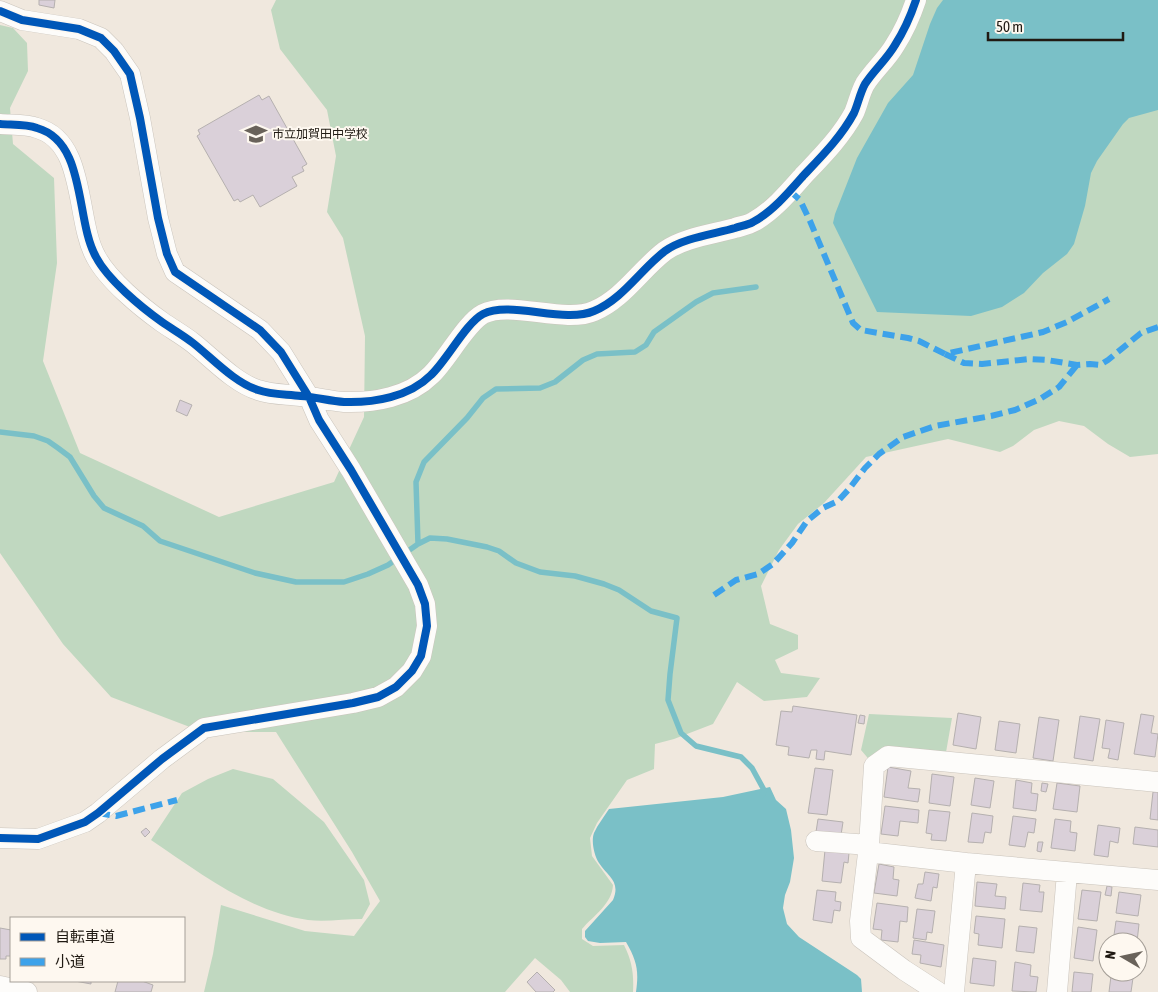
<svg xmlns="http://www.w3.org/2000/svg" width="1158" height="992" font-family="'Asap Condensed','Noto Sans JP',sans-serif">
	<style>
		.green { fill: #c0d8c0 }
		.water { fill: #7ac0c7 }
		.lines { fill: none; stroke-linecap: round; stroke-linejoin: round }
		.stream { stroke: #7ac0c7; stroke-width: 5.5 }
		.building { fill: #dad0d9; stroke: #b5b0af }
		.minor-casing { stroke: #cac4bc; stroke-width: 21 }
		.minor { stroke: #fdfcfa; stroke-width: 20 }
		.quiet { stroke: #3da2ea; stroke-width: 6; stroke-dasharray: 12 6; stroke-linecap: butt }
		.cycleway-casing { stroke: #fef8f0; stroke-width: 11 }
		.cycleway { stroke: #0057b8; stroke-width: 8 }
		.labels { text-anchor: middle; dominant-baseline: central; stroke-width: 4; stroke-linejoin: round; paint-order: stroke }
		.poi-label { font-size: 12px; fill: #201a13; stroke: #fef8f0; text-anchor: start }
	</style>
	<rect width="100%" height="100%" fill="#f0e8de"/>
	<path class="green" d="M276,0H1158V454L1130,457L1108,444L1084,426L1059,421L1034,430L1013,446L1000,452L948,439L866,457L824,503L798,524L779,550L761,586L770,624L798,635V649L775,660L781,673L820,678L807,697L764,701L737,682L713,724L674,739L655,744L654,769L627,780L597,823L590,838L592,856L613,885C612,904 594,915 582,929V939L593,946L624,945C632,961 634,974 633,992H570L561,980L535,958L505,992H204L213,954L221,905L305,931L354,936L380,901L352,852L276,732H203L111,697L63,644L0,553V25L13,28L27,43L28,71L10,108L13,144L54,178L57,263L43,361L80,453L219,517L334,482L364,417L365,336L343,238L327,212L336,156L327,110L280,49L271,10Z
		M869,714L952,718L945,758L872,763L861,750Z
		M233,769L273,779L324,822L364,880L370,904L362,919C345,919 325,922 308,920C249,912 199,872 151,840L182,793L208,779Z"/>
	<path class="water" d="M943,0H1158V110L1129,118L1123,124L1097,161L1091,173L1085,206L1074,244L1067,254L1043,273L1024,293L1002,307L971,316L877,312L833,223L835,214L857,158L888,103L913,75L930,24L937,8Z
		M770,787L776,800L786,809L791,830L794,858L790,882L785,895L783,908L787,924L799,937L857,975L861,979L862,992H636C639,971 637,961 626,942L600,943L588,941L585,937V931L613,900C621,881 608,877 599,863C594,855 591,841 594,833C598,824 604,817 609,809L723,797Z"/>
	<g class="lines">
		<path class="stream" d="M0,432L34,436L48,441L58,448L70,457L94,496L104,508L143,526L160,541L255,573L296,582H344L368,574L388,565L418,544L430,538L447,539L487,547L499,551L516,563L540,572L575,576L604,584L619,590L651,611L677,618L670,674L668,700L681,733L696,746L741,757L752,768L764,790L762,796
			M418,544L416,482L424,462L467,418L483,398L496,389L540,388L555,382L583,360L597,354L635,352L646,345L654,332L696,302L713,293L756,287"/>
	</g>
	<path class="building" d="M39,0H55L54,8L39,5Z
		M259,95L262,100L269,96L307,164L302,167L304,171L292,177L297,186L260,207L253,195L240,202L238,199L234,201L197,136L200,134L198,130Z
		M180,400L192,405L187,416L176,411Z
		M793,706L857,715L851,755L825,751L824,760L816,759L817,750H811L809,758L788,755L789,747L776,745L781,711L792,712Z
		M958,713L981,717L976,749L953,745Z
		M1141,714L1154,716L1151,733L1158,734L1155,757L1134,754Z
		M860,715L865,716L864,724L858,723Z
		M1080,716L1100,719L1093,761L1074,758Z
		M1039,717L1059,720L1053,761L1033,758Z
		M1106,720L1124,723L1118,760L1108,758L1110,749L1102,748Z
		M999,721L1020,724L1016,753L995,750Z
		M888,767L911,771L908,788L920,789L918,802L884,797Z
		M815,768L833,770L827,815L808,813Z
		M932,774L954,777L950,806L929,803Z
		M975,778L994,781L990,808L971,805Z
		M1016,780L1032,783L1031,793L1038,794L1036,811L1013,808Z
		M1042,783L1048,784L1046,792L1041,791Z
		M1057,783L1080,786L1077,812L1053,809Z
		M1153,792H1158V820L1150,819Z
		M885,806L919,810L918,823L900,821L898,836L881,834Z
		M929,810L950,812L946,841L931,840L932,834L926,833Z
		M972,813L993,816L991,833L985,832L983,843L968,842Z
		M1013,816L1036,819L1034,833L1028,832L1025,847L1009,845Z
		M818,819L843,822L841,835L816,832Z
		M1055,819L1071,821L1070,832L1077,833L1075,851L1051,848Z
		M1098,825L1120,828L1118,843L1110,841L1108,857L1094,855Z
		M1135,827L1158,830V847L1133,844Z
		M146,828L150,832L145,837L141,832Z
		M1038,842H1043L1041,852L1037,851Z
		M825,850L849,853L848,863L844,862L841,883L822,881Z
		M879,864L894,867L893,879L899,880L897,896L874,893Z
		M925,872L939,874L937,888L933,887L931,901L915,898L918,884H923Z
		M977,882L997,884L995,896L1006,897L1005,909L975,906Z
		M1023,883L1040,885L1039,892H1044L1042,912L1020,910Z
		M1107,886L1112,887L1111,896L1105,895Z
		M817,890L836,892L835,901L841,902L840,911L834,910L832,923L813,920Z
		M1082,890L1101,892L1097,921L1078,919Z
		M1119,892L1141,895L1138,916L1116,913Z
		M877,903L908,907L907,922L900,921L898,942L881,940L882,930L873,929Z
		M917,909L935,911L932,933L927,932L926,940L913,938Z
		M976,916L1005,919L1002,948L978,945L979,934L974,933Z
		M1116,921L1139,924L1137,942H1113Z
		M1019,926L1037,928L1034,953L1016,951Z
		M1078,927L1097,930L1093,961L1074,958Z
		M0,928L11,930V956H6V959H0Z
		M914,940L944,945L941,967L920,963L921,955L912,954Z
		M1138,953L1146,954L1145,964H1138Z
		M973,958L996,961L994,986L970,983Z
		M1015,962L1031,965L1030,976L1038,977L1036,992L1012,991Z
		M537,972L555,990L553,992H536L527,982Z
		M1074,972L1093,974L1091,992H1072Z
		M1111,976L1133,978L1131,992H1109Z
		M75,981H91V984Z
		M118,981H142L153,985L151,992H115Z"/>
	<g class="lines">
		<g class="minor-casing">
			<path id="minor" d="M0,11L22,20L79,29L101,38L114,51L130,74L140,118L158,218L167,254L175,272L260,330L281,352L309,397L319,420L351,470L418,585L425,604L427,626L421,656L412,671L396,687L378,697L353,703L204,728L162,759L98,813L85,822L38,839L0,838
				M0,124C12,125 26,124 37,128C87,142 75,220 96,257C108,280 141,307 162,322C172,329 183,335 193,343C212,358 235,383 258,390C272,395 287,394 301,396C315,397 330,401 344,402C374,403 409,397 431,375C447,360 466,323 483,314C510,300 564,324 594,311C623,299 641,269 665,251C683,238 714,234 735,228C741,226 748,225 753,222C772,212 789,192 803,176C822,156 841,137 854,113C858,104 860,93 865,84C874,70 887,59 895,45C904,31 911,15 916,0
				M816,841L869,845
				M868,852L966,863L954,992
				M966,863L1158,880
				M0,986L27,992
				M938,992L904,970L861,938L860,921L869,845L874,766L888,756L1158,782
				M1057,992L1067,873"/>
		</g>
		<use href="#minor" class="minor"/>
		<path class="quiet" d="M790,191L800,200L810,221L853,323L861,330L908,338L919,341L945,354L1043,332L1067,322L1109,299
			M945,354L964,363L982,364L1030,359L1047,360L1077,365L1090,364L1100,365L1108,360L1141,333L1158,327
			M714,595L736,580L758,574L773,564L792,543L807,521L823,508L838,501L849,489L865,468L879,454L903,437L935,426L991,416L1015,410L1040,399L1059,387L1077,365
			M98,813L116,816L177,800"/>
		<g class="cycleway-casing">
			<path id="cycleway" d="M0,11L22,20L79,29L101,38L114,51L130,74L140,118L158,218L167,254L175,272L260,330L281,352L309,397L319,420L351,470L418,585L425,604L427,626L421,656L412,671L396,687L378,697L353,703L204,728L162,759L98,813L85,822L38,839L0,838
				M0,124C12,125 26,124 37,128C87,142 75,220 96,257C108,280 141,307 162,322C172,329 183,335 193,343C212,358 235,383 258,390C272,395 287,394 301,396C315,397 330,401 344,402C374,403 409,397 431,375C447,360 466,323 483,314C510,300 564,324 594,311C623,299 641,269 665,251C683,238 714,234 735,228C741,226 748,225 753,222C772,212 789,192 803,176C822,156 841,137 854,113C858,104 860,93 865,84C874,70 887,59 895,45C904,31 911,15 916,0"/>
		</g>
		<use href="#cycleway" class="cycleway"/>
	</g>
	<defs>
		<g id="school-bare" transform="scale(1.725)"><path d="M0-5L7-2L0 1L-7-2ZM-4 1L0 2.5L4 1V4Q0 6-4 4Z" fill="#69625a" stroke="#fef8f0" stroke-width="2.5" paint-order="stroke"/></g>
	</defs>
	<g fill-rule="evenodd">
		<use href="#school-bare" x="256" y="134"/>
	</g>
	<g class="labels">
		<g class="poi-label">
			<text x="272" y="134">市立加賀田中学校</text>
		</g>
	</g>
	<rect x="10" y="917" width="175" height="65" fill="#fef8f0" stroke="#a59f98"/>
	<rect x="20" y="933" width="25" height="8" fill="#0057b8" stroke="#a59f98"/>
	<text x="55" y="942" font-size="15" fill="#201a13">自転車道</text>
	<rect x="20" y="958" width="25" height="8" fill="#3da2ea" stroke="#a59f98"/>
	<text x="55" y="967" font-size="15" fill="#201a13">小道</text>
	<g transform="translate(1123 957) rotate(279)"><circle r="24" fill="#fef8f0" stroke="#a59f98"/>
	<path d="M0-4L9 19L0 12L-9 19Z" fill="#69625a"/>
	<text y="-8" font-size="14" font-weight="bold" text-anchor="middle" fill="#201a13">N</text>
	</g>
	<path d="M988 32v8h135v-8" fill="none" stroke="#201a13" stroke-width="2.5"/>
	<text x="996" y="32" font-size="15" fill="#201a13" stroke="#fef8f0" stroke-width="4" paint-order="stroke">50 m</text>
</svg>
